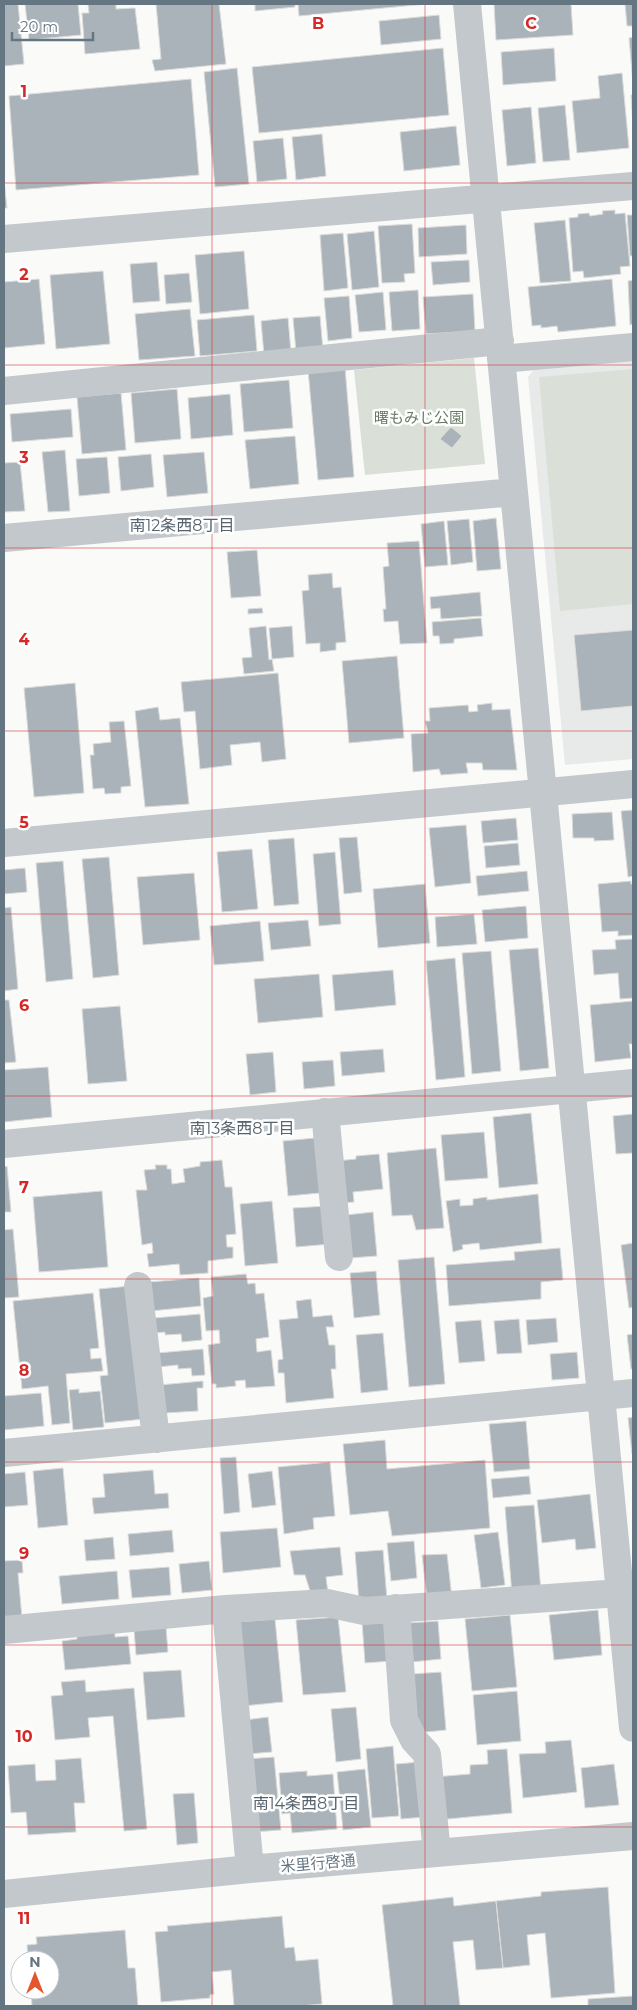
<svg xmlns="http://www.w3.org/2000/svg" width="637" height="2010" font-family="Montserrat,'Noto Sans JP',sans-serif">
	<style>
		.built { fill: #e8e9e9 }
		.green { fill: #dadfd7 }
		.building { fill: #aab3b9; stroke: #dcdcda }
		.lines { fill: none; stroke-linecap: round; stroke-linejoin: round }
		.minor { stroke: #c3c8cc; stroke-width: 28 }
		.grid { fill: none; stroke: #d62828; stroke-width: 1; stroke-opacity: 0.55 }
		.labels { text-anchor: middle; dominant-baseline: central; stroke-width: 5; stroke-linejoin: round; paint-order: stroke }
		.park-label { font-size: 15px; fill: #687a64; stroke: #fff }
		.street-label { font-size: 15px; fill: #657683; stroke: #fff }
		.neighbourhood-label { font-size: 16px; fill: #57646e; stroke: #fff }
		.grid-label { font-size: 16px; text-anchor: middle; font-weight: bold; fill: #d62828; stroke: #fff; stroke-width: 5; stroke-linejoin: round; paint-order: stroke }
	</style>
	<rect width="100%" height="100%" fill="#fafaf8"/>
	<path class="built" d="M633,358V759L565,765L528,377L535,368Z"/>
	<path class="green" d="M474,358L485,464L365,475L354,370Z
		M633,369V604L560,611L539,377Z"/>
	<path class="building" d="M4,4H18L24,64L4,66Z
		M25,4H78L81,35L29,40Z
		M88,4H116V9L135,8L140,49L85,54L82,13H89Z
		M156,4H219L226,64L155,71L152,60L161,59Z
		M255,4H295V7L255,11Z
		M298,4H427L299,16Z
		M494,4H571L573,35L496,40Z
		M625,4H633V26H627Z
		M439,15L441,39L381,45L379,21Z
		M633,37V84L629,38Z
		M443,48L449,115L259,133L252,67Z
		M554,48L556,81L503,85L501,52Z
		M237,68L249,184L215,187L204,72Z
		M622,73L629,148L577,153L572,101L600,98L598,76Z
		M191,79L199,175L16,190L9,96Z
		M631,95H633V125Z
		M565,105L570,160L543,162L538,108Z
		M531,107L536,163L507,166L502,110Z
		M456,126L460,165L404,171L400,132Z
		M322,134L326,176L296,180L292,137Z
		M283,138L287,179L257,182L253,141Z
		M4,180L7,208H4Z
		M615,210V214L625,213L630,266L620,267L621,274L584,278L583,271L573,272L569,218L578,217V214L589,213L590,216L603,214L602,211Z
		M627,215H633V256H630Z
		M565,220L571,281L540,283L534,223Z
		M412,224L415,273L404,274L405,282L382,283L378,226Z
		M466,225L467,254L419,257L418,228Z
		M374,231L379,287L352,290L347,234Z
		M343,233L348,288L324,291L320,235Z
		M244,251L249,309L200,314L195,255Z
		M469,260L470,282L433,285L431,262Z
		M157,262L160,301L133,303L130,264Z
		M103,271L110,344L56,349L50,275Z
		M189,273L192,302L166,304L164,275Z
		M39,279L45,344L4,348V282Z
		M612,279L616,326L558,332L557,326L541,328V325L532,326L528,287Z
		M633,280V324L630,325L628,281Z
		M418,290L420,329L392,331L389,292Z
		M383,292L386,330L359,332L355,295Z
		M473,294L475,331L426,334L423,297Z
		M349,296L352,338L328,341L324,298Z
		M190,309L195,356L139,360L135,314Z
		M254,315L257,351L200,356L197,320Z
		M320,316L323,350L296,352L293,318Z
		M288,318L291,352L264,355L261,321Z
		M345,367L354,477L318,480L308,370Z
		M289,380L293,428L244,432L240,384Z
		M177,389L181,439L135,443L131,393Z
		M121,393L126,450L82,454L77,397Z
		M230,394L233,435L191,439L188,398Z
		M71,409L73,437L12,442L10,414Z
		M451,427L462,436L452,448L440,439Z
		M295,436L299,484L250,489L245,440Z
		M65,450L70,511L48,512L42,452Z
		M204,452L208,493L167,497L163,455Z
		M151,454L154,487L121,491L118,457Z
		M107,457L110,493L79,496L76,459Z
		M20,462L25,511L4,512V463Z
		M496,518L501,569L477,571L473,521Z
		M469,519L473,562L451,565L447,521Z
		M444,521L448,565L425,567L421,524Z
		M419,541L427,643L400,644L398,621L384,622L383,609H386L383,567L389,566L387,543Z
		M257,550L261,596L231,598L227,552Z
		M332,573L333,588L341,587L346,642L336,643V650L320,652V643L306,644L302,591L309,590L308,575Z
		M480,592L482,616L441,619L440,608L431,609L430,597Z
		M262,608L263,613L248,614V609Z
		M481,618L483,636L454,639V643L440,644L439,636H433L432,622Z
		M266,626L269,660L272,659L274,671L244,674L242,658L252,657L249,628Z
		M292,626L294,657L272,659L269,628Z
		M633,630V706L581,711L574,635Z
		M397,656L404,738L349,743L342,661Z
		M278,673L286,759L262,762L260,742L230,745L232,765L200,769L195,711L184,712L181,682Z
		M75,683L84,793L34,797L24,688Z
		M492,703V710L510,709L517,770H483L482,763H466L468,773L441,775L439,769L413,772L411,734L428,733L425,721H430L429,708L468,705L469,712L478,711L477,705Z
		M158,707L160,720L180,718L189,804L145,807L135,711Z
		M124,721L131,786L121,787V793L105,794L104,788L93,789L90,755H94L93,744L111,742L109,722Z
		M633,810V876L628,877L621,811Z
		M612,812L614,840L594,841V838H573L572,814Z
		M516,818L518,840L483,843L481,821Z
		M466,825L471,883L435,887L429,828Z
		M357,837L362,892L344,894L339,838Z
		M294,838L299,904L274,906L268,840Z
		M518,843L520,865L486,868L484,846Z
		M252,849L258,909L222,912L217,852Z
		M335,852L341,924L319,926L313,854Z
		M109,857L119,975L93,978L82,859Z
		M63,861L73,979L46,982L36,863Z
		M25,868L27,892L4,894V870Z
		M527,871L529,891L478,896L476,876Z
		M194,873L200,940L143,945L137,877Z
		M631,881V884H633V935L618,936V931L602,932L598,884Z
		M425,884L430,943L378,948L373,889Z
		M526,906L528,938L485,942L482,910Z
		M11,907L18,989L4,991V908Z
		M474,914L477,944L437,947L435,917Z
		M308,920L311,946L271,950L268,923Z
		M260,921L264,961L214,965L210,926Z
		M633,939V998L620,999L618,973L594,975L592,950L616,949L615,940Z
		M538,948L549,1068L520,1071L509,950Z
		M491,951L501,1071L472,1074L462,953Z
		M455,958L465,1077L436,1080L426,961Z
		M393,970L396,1005L335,1011L332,975Z
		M319,974L323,1017L258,1023L254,979Z
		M4,1000H9L16,1062L4,1063Z
		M633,1001V1044H629L631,1058L595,1062L590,1005Z
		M120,1006L127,1081L88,1084L82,1009Z
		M383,1049L385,1072L342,1076L340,1052Z
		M273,1052L276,1092L250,1095L246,1054Z
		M333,1060L335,1086L304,1089L302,1062Z
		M48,1067L52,1117L4,1122V1070Z
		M531,1113L538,1184L499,1188L493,1117Z
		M633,1114V1153L616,1154L613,1116Z
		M484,1132L488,1178L445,1181L441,1135Z
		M315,1138L320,1193L288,1196L283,1141Z
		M436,1148L444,1228L416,1230L412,1215L392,1216L387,1153Z
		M379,1154L383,1189L353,1192L354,1202L341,1203L336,1161L356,1159V1156Z
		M222,1160L225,1187H232L236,1234L226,1235L227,1247H233V1258L208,1261V1273L180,1275L179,1264L149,1267L147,1254L153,1253L152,1243L142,1245L136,1190H147L144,1170L156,1169L155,1165H167V1169H171L172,1184L185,1182L183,1169L200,1166V1162Z
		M7,1166L11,1212H4V1167Z
		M102,1191L108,1267L39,1272L33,1197Z
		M538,1194L542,1243L480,1250L479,1243L462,1245L463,1249L453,1252L446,1201L460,1199V1206L473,1205V1199L487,1197V1200Z
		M272,1201L278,1263L245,1266L240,1204Z
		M327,1206L331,1244L296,1247L293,1208Z
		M373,1212L377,1256L350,1258L346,1215Z
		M13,1229L19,1297L4,1298V1230Z
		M633,1243V1307L629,1308L621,1245Z
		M560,1248L563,1280L541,1282V1299L449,1306L446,1265L515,1260L514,1252Z
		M434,1257L445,1384L409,1387L398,1260Z
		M376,1271L380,1315L354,1318L350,1273Z
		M246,1274L248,1284L255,1283L256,1294L264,1293L269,1337L256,1339L257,1352L271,1350L275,1386L246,1388L245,1380L235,1381L236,1386L216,1388V1384H212L208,1345L220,1343L219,1330L206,1331L203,1298L213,1296L211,1277Z
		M199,1278L201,1306L151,1311L149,1282Z
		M130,1286L144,1419L105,1423L100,1376L108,1375L99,1289Z
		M93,1293L99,1348L90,1349L91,1359L101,1358L103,1371L66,1374L70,1423L52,1425L48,1386L22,1389L13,1301Z
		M311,1299L313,1317L332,1315L334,1327H326L329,1345H335L336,1369H331L334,1398L286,1403L284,1373H278V1360L283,1359L279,1320L298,1318L296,1301Z
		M200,1314L202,1340L182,1342L181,1334L165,1335V1332L155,1333L154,1318Z
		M556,1318L558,1342L528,1345L526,1320Z
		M519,1319L522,1353L497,1354L494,1321Z
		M481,1320L485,1361L459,1363L455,1322Z
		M383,1333L388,1390L361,1393L356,1335Z
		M633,1334V1369H631L627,1335Z
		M203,1349L205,1375L192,1376L191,1368L178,1369V1365L158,1367L157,1353Z
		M577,1352L579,1378L552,1380L550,1354Z
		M203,1381V1388H197L198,1411L165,1413L159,1385Z
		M79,1389V1393L100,1391L104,1427L73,1430L69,1390Z
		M41,1393L44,1426L4,1430V1396Z
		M633,1417V1454H632L628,1418Z
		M526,1421L530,1469L494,1472L489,1424Z
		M385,1440L387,1469L485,1460L490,1528L392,1536L388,1511L350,1515L343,1444Z
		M236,1457L240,1512L224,1514L220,1458Z
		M330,1462L335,1516L313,1518L314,1529L284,1534L278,1467Z
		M63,1468L68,1525L38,1528L33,1471Z
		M153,1470L155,1494L168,1493L169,1508L94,1514L92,1498L105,1497L103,1474Z
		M272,1471L276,1505L252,1508L248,1474Z
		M25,1472L28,1505L4,1507V1474Z
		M529,1476L531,1494L493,1498L491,1479Z
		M590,1494L596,1548L576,1550L575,1539L542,1543L537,1500Z
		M534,1505L541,1592L512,1595L505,1507Z
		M277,1528L281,1567L223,1573L220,1532Z
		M172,1530L174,1552L130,1556L128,1534Z
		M498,1532L505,1585L481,1588L474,1535Z
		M113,1537L115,1559L86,1561L84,1540Z
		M414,1541L417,1578L391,1581L387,1543Z
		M340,1547L343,1575L326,1577L328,1593L311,1594L305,1575H294L290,1551Z
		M383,1550L387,1600L359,1602L355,1552Z
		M447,1554L452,1598L427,1599L422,1555Z
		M22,1560L23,1573H18L22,1618L4,1619V1561Z
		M209,1561L212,1590L182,1593L179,1564Z
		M169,1567L171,1595L132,1598L129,1570Z
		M117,1571L119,1599L62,1604L59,1576Z
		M598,1610L602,1655L554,1660L549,1615Z
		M510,1615L517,1687L472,1691L465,1619Z
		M338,1617L346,1692L303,1695L296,1620Z
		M275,1619L283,1702L243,1706L236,1622Z
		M389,1620L392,1661L365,1663L362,1622Z
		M438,1621L441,1659L412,1662L408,1623Z
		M166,1627L168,1652L136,1655L134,1630Z
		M115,1630V1637L128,1636L131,1664L65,1670L62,1641L77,1639V1634Z
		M181,1670L185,1717L147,1720L143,1672Z
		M441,1672L446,1730L417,1733L412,1674Z
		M85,1680L86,1692L134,1688L147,1829L124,1831L113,1716L88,1718L90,1737L55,1740L51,1696L63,1695L61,1682Z
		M517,1691L521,1741L477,1745L473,1695Z
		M356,1707L361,1759L336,1762L331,1709Z
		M268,1717L272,1752L248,1754L245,1720Z
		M571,1740L577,1792L523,1798L519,1754L546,1753L545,1742Z
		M393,1746L399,1816L372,1818L366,1749Z
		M507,1749L512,1813L437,1820L434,1777L470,1774V1765L488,1764L487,1750Z
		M274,1757L281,1830L253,1832L246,1759Z
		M81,1758L85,1803H74L76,1832L28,1835L26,1812L11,1813L8,1766L35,1764L36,1781L56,1780L55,1760Z
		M420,1762L425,1817L401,1819L396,1764Z
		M614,1764L619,1805L585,1808L581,1768Z
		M365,1769L371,1827L343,1830L337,1772Z
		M307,1771V1776L333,1774L337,1829L292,1833L290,1813L282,1814L279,1773Z
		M194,1793L198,1843L177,1845L173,1794Z
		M608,1887L615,1993L551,1998L545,1933L527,1935L530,1965L503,1968L496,1901L541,1896V1892Z
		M453,1897L454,1906L496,1901L503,1968L476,1970L473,1940L453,1942L460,2006H393L382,1905Z
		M282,1916L285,1948L294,1947L296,1961L318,1959L322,2004L300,2006H234L231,1970L212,1972L214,1994L210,1995V1998L161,2002L155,1932L168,1931L167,1926Z
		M125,1930L128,1968H135L138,2006H32L31,1990H50V1960H28L27,1945L37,1944L36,1937Z
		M633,1996V2006H588V1999Z"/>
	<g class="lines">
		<path class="minor" d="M467,4L633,1728
			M4,239L633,186
			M501,359L633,347
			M4,391L500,341
			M4,538L514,492
			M4,843L633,784
			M325,1112L339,1257
			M4,1144L633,1083
			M138,1286L156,1439
			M4,1453L633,1393
			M396,1608L404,1720L414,1740L427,1754L437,1853
			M226,1609L250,1869
			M4,1630L226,1609L327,1603L364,1611L620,1593
			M4,1894L250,1869L633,1836"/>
	</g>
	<path class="grid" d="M212,4V2006M425,4V2006M4,183H633M4,365H633M4,548H633M4,731H633M4,914H633M4,1096H633M4,1279H633M4,1462H633M4,1645H633M4,1827H633"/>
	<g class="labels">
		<g class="park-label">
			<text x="419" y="417">曙もみじ公園</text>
		</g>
		<g class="street-label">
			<text transform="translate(318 1863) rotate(-5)">米里行啓通</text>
		</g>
		<g class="neighbourhood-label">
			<text x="182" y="525">南12条西8丁目</text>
			<text x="242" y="1128">南13条西8丁目</text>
			<text x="306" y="1803">南14条西8丁目</text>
		</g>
	</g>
	<g class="grid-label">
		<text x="318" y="29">B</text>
		<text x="531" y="29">C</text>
		<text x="24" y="97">1</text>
		<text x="24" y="280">2</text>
		<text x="24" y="463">3</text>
		<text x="24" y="645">4</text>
		<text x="24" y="828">5</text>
		<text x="24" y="1011">6</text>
		<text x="24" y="1193">7</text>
		<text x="24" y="1376">8</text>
		<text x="24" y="1559">9</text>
		<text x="24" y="1742">10</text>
		<text x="24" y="1924">11</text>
	</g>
	<rect width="637" height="2010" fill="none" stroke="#657683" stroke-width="10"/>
	<g transform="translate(35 1975)"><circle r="24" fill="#ffffff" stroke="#c1c8cd"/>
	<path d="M0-4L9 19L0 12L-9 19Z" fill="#e4572e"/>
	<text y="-8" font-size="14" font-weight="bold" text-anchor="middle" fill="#657683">N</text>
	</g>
	<path d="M12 32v8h81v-8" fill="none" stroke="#657683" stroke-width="2.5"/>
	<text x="20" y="32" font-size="15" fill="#657683" stroke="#ffffff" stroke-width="4" paint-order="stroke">20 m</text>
</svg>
